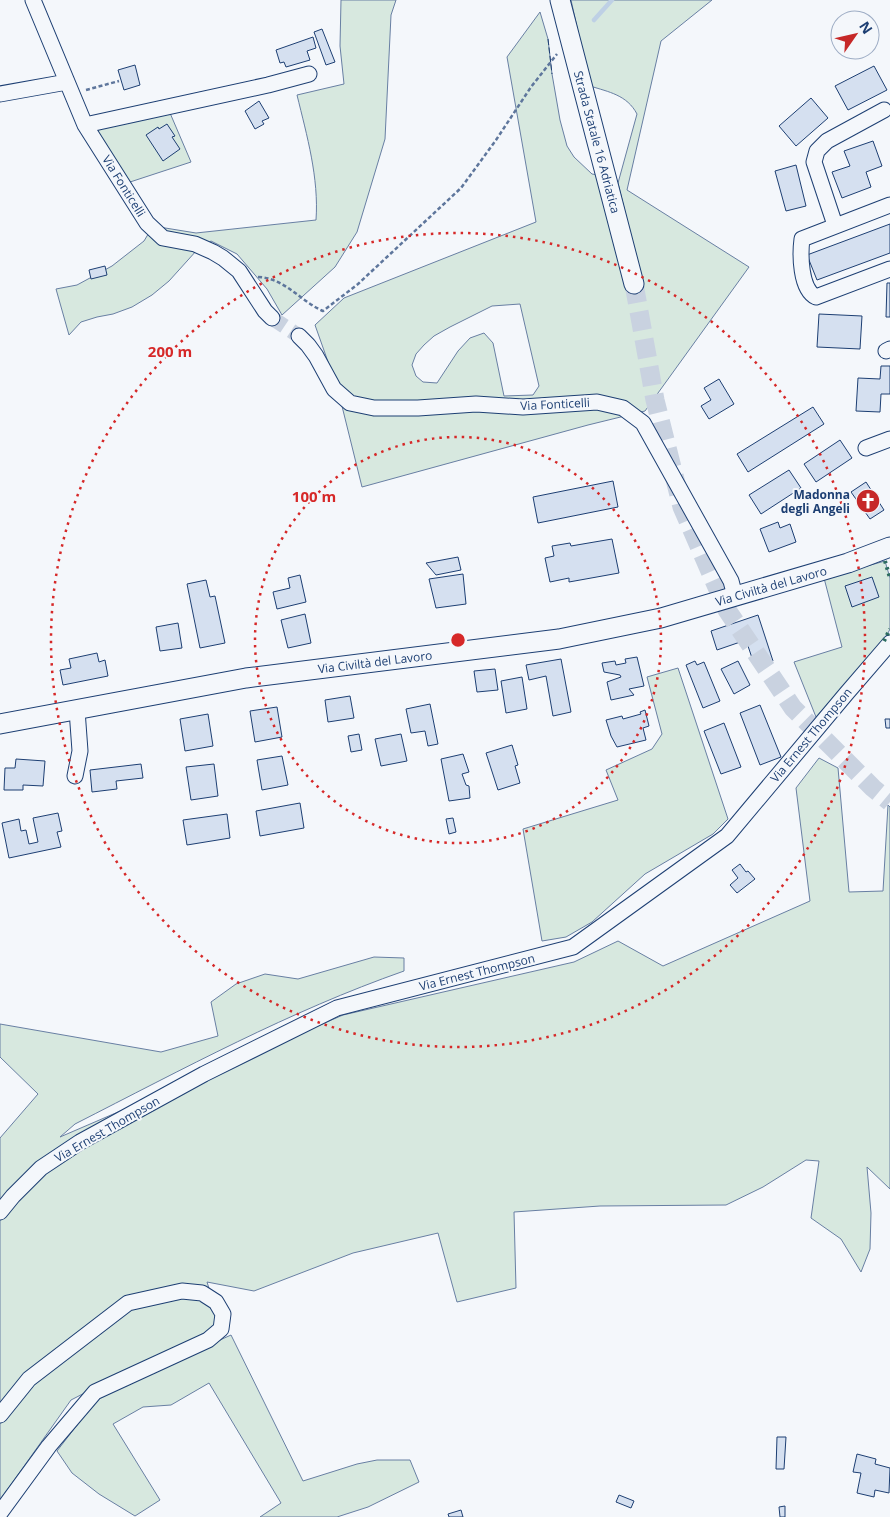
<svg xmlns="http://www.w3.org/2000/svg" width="890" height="1517" font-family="'Open Sans',sans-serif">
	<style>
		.green { fill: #d7e8df; stroke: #687fa3; fill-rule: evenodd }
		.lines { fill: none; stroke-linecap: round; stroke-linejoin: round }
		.stream { stroke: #bed0e5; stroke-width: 4.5 }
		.building { fill: #d5e0f0; stroke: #1d3f73 }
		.minor-tunnel { stroke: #c9d2e0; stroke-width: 15; stroke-dasharray: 15 8; stroke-linecap: butt }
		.major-tunnel { stroke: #c9d2e0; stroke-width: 19; stroke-dasharray: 19 9; stroke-linecap: butt }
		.minor-casing { stroke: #1d3f73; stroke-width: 17 }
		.major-casing { stroke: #1d3f73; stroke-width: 21 }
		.path { stroke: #5e769c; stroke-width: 2.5; stroke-dasharray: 4 2.5; stroke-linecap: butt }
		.minor { stroke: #f4f7fb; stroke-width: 15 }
		.major { stroke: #f4f7fb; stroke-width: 19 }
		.hedge { stroke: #2c6c60; stroke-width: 4; stroke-dasharray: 2.5 4; stroke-linecap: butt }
		.fence { stroke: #1d3f73; stroke-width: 1; stroke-dasharray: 6 2.5; stroke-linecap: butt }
		.ring { fill: none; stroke: #d62828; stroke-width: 2.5; stroke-dasharray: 2.5 5 }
		.labels { text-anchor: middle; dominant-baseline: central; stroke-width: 4; stroke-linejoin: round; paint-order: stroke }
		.street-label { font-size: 12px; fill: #1d3f73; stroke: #f4f7fb }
		.poi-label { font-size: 12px; font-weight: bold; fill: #1d3f73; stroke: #f4f7fb; text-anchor: end }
		.centre { fill: #d62828; stroke: #f4f7fb; stroke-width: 2.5 }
		.ring-label { font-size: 15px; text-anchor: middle; font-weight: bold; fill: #d62828; stroke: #f4f7fb; stroke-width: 4; stroke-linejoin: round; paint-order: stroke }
	</style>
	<rect width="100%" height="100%" fill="#f4f7fb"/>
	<path class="green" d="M341,0H396L391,15L385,139L357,232L335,267L282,315L267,289L237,254L211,241L197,250L169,281L152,295L132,307L113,314L97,317L81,322L69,335L56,289L77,285L112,266L144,241L153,226L196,233L316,220C319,178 307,136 297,95L344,84L340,46Z
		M571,0H712L661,41L627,190L749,267L645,411L588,425L362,487L338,390L315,325L344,298L536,222L507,57L540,12L548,39L552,74L560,120L567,146L574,157L592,174L598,175L642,283L618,183L637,114C627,95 609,92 590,86ZM520,304L539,386L533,395L504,396L493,343L484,333L470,338L458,351L437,383L423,382L416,376L412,365L416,354L424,345L434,336L450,327L492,306Z
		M170,113L191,162L127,183L94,130Z
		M885,561L890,578V629L884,641L816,717L794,662L842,647L824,578Z
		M678,668L728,819L713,834L645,874L592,922L566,937L542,941L523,829L618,800L606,770L652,749L662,734L647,677Z
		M819,758L838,768L849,892L883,891L888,805L890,807V1189L867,1167L871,1213L870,1249L861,1272L841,1239L811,1218L819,1161L806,1160L763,1187L726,1205L600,1206L514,1212L516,1288L457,1302L438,1233L353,1253L254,1291L207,1282L218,1317L212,1331L135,1367L71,1400L0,1500V1138L38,1094L0,1057V1024L161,1052L218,1036L211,1002L236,984L265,974L298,979L374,957L404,958V971C290,1011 183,1069 75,1124L60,1137L343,1015L574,962L618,941L663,966L810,901L796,788Z
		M231,1335L303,1481L357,1464L377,1460H410L419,1482L368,1507L337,1517H260L281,1503L209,1383L171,1405L143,1407L113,1424L160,1500L135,1516L99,1494L72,1473L57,1451L101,1394Z"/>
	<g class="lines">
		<path class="stream" d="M594,20L612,0"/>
	</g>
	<path class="building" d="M322,29L335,62L326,65L314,32Z
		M313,37L316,48L307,51L310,60L286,67L284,62L280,63L276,50Z
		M135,65L140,85L124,90L118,70Z
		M874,66L887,90L848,110L835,86Z
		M811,98L828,118L796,146L779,126Z
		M259,101L269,118L262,121L264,124L255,129L245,111Z
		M167,124L175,136L172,137L180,149L163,161L146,135L158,127L159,129Z
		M873,141L882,166L866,172L871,187L842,198L832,172L850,166L844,151Z
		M796,165L806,206L786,211L775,171Z
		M890,224V253L817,280L807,255Z
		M105,266L107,275L91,279L89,270Z
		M887,283H890V317H886Z
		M819,314L862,316L860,349L817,347Z
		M881,366H890V394H881L880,412L856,411L858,378L880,379Z
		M719,379L734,404L709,419L701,406L711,400L704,388Z
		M813,407L824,424L748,472L737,454Z
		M840,440L852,458L816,482L804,464Z
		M789,470L801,488L761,514L749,495Z
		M613,481L618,507L538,523L533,497Z
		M866,482L884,510L870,519L851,492Z
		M778,522L780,528L790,524L796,542L769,552L760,529Z
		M612,539L619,573L569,582V578L550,582L545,558L554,556L552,546L570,543L571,546Z
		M458,557L461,570L436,575L426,563Z
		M463,574L466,604L436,608L429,579Z
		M300,575L306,602L277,609L273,592L290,588L288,578Z
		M872,577L879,597L852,607L845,586Z
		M206,580L210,597L215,596L225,643L200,648L187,584Z
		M305,614L311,643L288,648L281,620Z
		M758,615L773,661L755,667L746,640L717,650L711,631Z
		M178,623L182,648L160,651L156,627Z
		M97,653L99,662L105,660L108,676L63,685L60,670L71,668L69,659Z
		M637,657L644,686L629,689L634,695L611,700L607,682L621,677L620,675L604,672L602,663L615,661L616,665L626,663L625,659Z
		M561,659L571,712L553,716L546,676L529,680L526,665Z
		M695,661L697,665L704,662L720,701L703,708L686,665Z
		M738,661L750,685L734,694L721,669Z
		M495,669L498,690L477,692L474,671Z
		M522,677L527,709L506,713L501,681Z
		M350,696L354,718L328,722L325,700Z
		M430,704L438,744L428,746L425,731L411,733L406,709Z
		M760,705L781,757L760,765L740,713Z
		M277,707L282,737L255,742L250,711Z
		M645,710L649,726L643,728L646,740L617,747L611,736L606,720L622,716L623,719L641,714L640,712Z
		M208,714L213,746L185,751L180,719Z
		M885,719H890V728H886Z
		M724,723L741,767L721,774L704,731Z
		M359,734L362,750L351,752L348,736Z
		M401,734L407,761L381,766L375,739Z
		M512,745L518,765L515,766L520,783L498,790L486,753Z
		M463,754L469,772L462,774L466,785L469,786L470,798L449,801L441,759Z
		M282,756L288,785L262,790L257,760Z
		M16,759L45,761L43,786L23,785V790H4L5,768H15Z
		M141,764L143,778L116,781L117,789L92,792L90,770Z
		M214,764L218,796L191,800L186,767Z
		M300,803L304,828L260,836L256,811Z
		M58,813L62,831L57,832L61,847L9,858L2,823L19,819L21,831L26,830L29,844L38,842L33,818Z
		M227,814L230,838L187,845L183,820Z
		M453,818L456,832L449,834L446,819Z
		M740,864L746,872L748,871L755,879L737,893L730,885L738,878L732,870Z
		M777,1437H786L784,1469H776Z
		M857,1454L876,1459L875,1464L890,1468L889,1493L875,1490L874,1497L857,1493L861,1473L853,1472Z
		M619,1495L634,1501L631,1508L616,1502Z
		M785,1506V1517H780L779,1507Z
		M461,1510L463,1517H449L448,1514Z"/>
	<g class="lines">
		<path class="minor-tunnel" d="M272,318L299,336"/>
		<path class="major-tunnel" d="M634,284L655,400L682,507L727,610L793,708L873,788L890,802"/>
		<g class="minor-casing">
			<path id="minor" d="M33,0L85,125L147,223L163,238L195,244L213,252L223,258L239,271L265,311L272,318
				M0,94L67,82
				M85,125L268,85L309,74
				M890,205L802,239C800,254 800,289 816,297L890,269
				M835,225L814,162L817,151L827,141L884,110
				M299,336L308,345L316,356L334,389L350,403L374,408H418L476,404L523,407L597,402L623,408L643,423L731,581L735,596
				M886,351L890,349
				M866,448L890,439
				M75,776L80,751L77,710
				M0,1212L13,1196L41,1168L80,1142L204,1074L337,1008L573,947L727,836L846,694L890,643
				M0,1415L29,1379L128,1303L182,1291L202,1293L216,1302L223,1314L221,1329L208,1340L95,1392L49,1446L0,1513"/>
		</g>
		<g class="major-casing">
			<path id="major" d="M560,0L634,284
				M0,724L246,678L559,639L661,618L848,563L890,547"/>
		</g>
		<path class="path" d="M86,90L119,81
			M258,277C285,278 300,301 323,311L358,284L461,188L496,140L531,87L557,54"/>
		<use href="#minor" class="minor"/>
		<use href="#major" class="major"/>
		<path class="hedge" d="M885,561L890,578
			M884,641L890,629"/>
		<path class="fence" d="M548,39L552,74"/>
	</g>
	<g class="ring">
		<circle cx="458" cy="640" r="203"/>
		<circle cx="458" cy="640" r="407"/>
	</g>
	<defs>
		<g id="church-disc" transform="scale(1.25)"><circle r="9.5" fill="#c62828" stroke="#f4f7fb"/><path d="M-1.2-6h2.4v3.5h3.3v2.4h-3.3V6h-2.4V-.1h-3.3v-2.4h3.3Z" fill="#fff"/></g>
	</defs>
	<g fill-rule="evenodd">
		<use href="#church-disc" x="868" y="501"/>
	</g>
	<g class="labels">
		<g class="street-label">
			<text transform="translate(597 142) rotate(75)">Strada Statale 16 Adriatica</text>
			<text transform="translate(124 186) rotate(58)">Via Fonticelli</text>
			<text transform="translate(555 404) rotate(-3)">Via Fonticelli</text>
			<text transform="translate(771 586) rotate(-16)">Via Civiltà del Lavoro</text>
			<text transform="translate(375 662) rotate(-7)">Via Civiltà del Lavoro</text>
			<text transform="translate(811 735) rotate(-50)">Via Ernest Thompson</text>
			<text transform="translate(477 972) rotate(-14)">Via Ernest Thompson</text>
			<text transform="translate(107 1129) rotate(-30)">Via Ernest Thompson</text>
		</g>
		<g class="poi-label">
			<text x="850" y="494">Madonna<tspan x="850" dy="14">degli Angeli</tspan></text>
		</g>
	</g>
	<circle cx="458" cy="640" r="8" class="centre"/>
	<g class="ring-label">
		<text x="170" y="357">200 m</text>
		<text x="314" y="502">100 m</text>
	</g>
	<g transform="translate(855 35) rotate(56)"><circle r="24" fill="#f4f7fb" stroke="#9eadc5"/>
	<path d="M0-4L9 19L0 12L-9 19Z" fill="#c62828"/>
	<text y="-8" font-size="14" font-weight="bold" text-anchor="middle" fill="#1d3f73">N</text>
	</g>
</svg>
